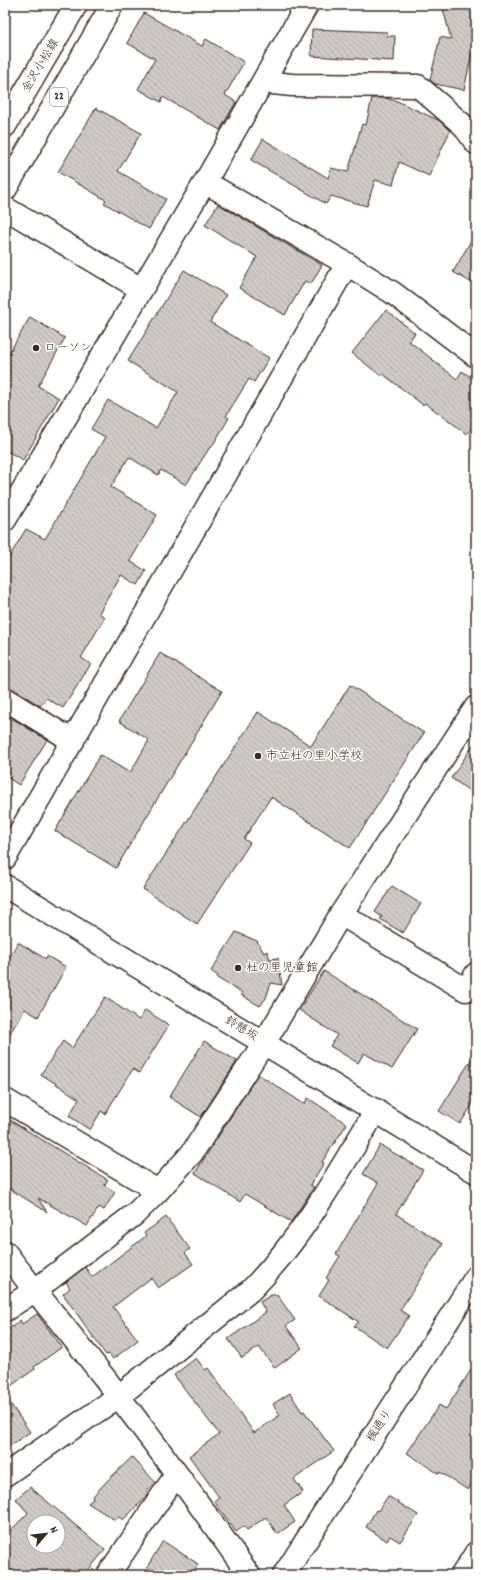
<svg xmlns="http://www.w3.org/2000/svg" width="481" height="1580" font-family="Dekko,'Klee One',sans-serif">
	<style>
		.building { fill: url(#building-back-hatch); stroke: #3b2a1e; fill-rule: evenodd }
		.lines { fill: none; stroke-linecap: round; stroke-linejoin: round }
		.minor-casing { stroke: #3b2a1e; stroke-width: 25 }
		.tertiary-casing { stroke: #3b2a1e; stroke-width: 25 }
		.primary-casing { stroke: #3b2a1e; stroke-width: 25 }
		.minor { stroke: #fff; stroke-width: 22 }
		.tertiary { stroke: #fff; stroke-width: 22 }
		.primary { stroke: #fff; stroke-width: 22 }
		.poi-dot { fill: #3b2a1e; stroke: #fff; stroke-width: 1.5 }
		.labels { text-anchor: middle; dominant-baseline: central; stroke-width: 3; stroke-linejoin: round; paint-order: stroke }
		.shield { fill: #fff; stroke: #766a62; stroke-width: 1 }
		.shield-label { font-size: 11px; font-weight: bold; fill: #3b2a1e }
		.street-label { font-size: 12px; fill: #3b2a1e; stroke: #fff }
		.poi-label { font-size: 12px; fill: #3b2a1e; stroke: #fff; text-anchor: start }
	</style>
	<defs>
		<pattern id="building-back-hatch" width="6" height="6" patternUnits="userSpaceOnUse"><rect width="6" height="6" fill="#cfcac7"/><path d="M-1 5l2 2M0 0l6 6M5-1l2 2" fill="none" stroke="#b3aeaa"/></pattern>
	</defs>
	<rect width="100%" height="100%" fill="#fff"/>
	<filter id="ink" filterUnits="userSpaceOnUse"><feTurbulence type="fractalNoise" baseFrequency=".025" numOctaves="2"/><feDisplacementMap in="SourceGraphic" scale="8" xChannelSelector="R" yChannelSelector="G"/><feConvolveMatrix kernelMatrix="1 2 1 2 8 2 1 2 1" color-interpolation-filters="sRGB"/></filter>
	<g filter="url(#ink)">
		<path class="building" d="M442,5H476V54L472,53L464,90L435,84L430,80L440,37L451,39Z
			M144,13L202,46L206,39L244,62L225,95L236,102L220,130L163,97L161,102L138,89L155,59L127,43Z
			M312,29L387,32V36H395L394,61L311,56Z
			M372,98H385L397,101L440,121L450,131L429,176L399,162L393,185L375,180L367,206L331,196L326,204L251,160L263,139L328,178L331,168L348,172L362,124L366,125Z
			M96,108L141,133L118,171L166,199L149,229L104,203L106,200L58,172Z
			M218,204L322,265L311,284L305,281L285,315L239,288L257,257L205,225Z
			M476,232V285L453,272Z
			M184,270L226,295L210,322L269,358L254,382L249,379L226,416L229,418L211,448L210,447L186,485L161,470L158,475L129,457L111,487L157,515L130,561L146,571L138,585L121,575L99,613L105,617L81,658L91,664L63,708L46,698L40,706L12,688L5,687V564L26,529L45,539L105,437L91,429L108,400L156,428L178,392L128,361Z
			M386,310L415,333L409,341L457,379L462,371L476,381V422L467,434L425,403L423,405L383,374L381,376L352,353Z
			M30,317L65,338L38,386L59,398L23,460L5,450V360Z
			M160,653L222,691L116,868L55,831L100,755L130,773L149,740L119,721Z
			M350,685L424,733L350,848L271,797L244,839L250,843L197,924L143,889L258,712L311,746Z
			M5,714L47,740L19,785L5,776Z
			M476,741V795L451,778Z
			M392,886L421,904L403,933L380,919L382,917L375,912Z
			M236,932L257,941L264,953L267,951L270,959L278,958L282,985L271,983L266,998L260,1006L241,995L242,993L217,978L218,976L211,971Z
			M18,942L46,959L47,956L66,967L38,1017L25,1009L5,1041V965Z
			M324,971L417,1029L392,1069L364,1053L358,1063L330,1046L337,1035L299,1010Z
			M105,997L139,1020L145,1010L169,1025L139,1073L133,1069L105,1114L101,1111L90,1130L69,1116L79,1099L41,1074L63,1041L72,1048Z
			M204,1041L237,1061L201,1117L169,1097Z
			M476,1052V1099L460,1124L439,1111Z
			M258,1074L304,1104L308,1098L347,1124L322,1162L324,1163L310,1185L314,1187L291,1222L245,1194L240,1202L195,1173Z
			M5,1117L108,1180L104,1185L115,1192L104,1210L99,1207L87,1226L38,1198L47,1212L5,1186Z
			M380,1145L423,1170L396,1214L443,1244L400,1310L409,1316L387,1348L354,1326L359,1322L319,1296L329,1280L326,1278L340,1256L336,1254L378,1183L363,1174Z
			M166,1217L190,1249L185,1253L193,1264L158,1288L151,1278L113,1307L138,1340L113,1359L109,1354L106,1355L63,1294L70,1288L66,1282L85,1267L92,1277L146,1236L144,1233Z
			M271,1295H277L295,1320L286,1326L302,1348L275,1368L259,1347L242,1358L228,1339L266,1312L260,1302Z
			M37,1314L62,1347L34,1367L35,1369L5,1390V1333L20,1320L22,1324Z
			M196,1358L205,1370L208,1368L254,1433L280,1415L273,1404L290,1393L302,1412L304,1411L334,1451L294,1479L303,1492L284,1505L295,1522L277,1534L266,1517L247,1530L244,1526L236,1532L214,1501L219,1497L189,1456L219,1434L174,1375Z
			M476,1362V1477L468,1490L440,1472L439,1474L407,1453L439,1405L446,1409Z
			M5,1396L30,1432L5,1449Z
			M132,1457L156,1483L146,1492L148,1494L146,1497L123,1520L119,1517L115,1520L88,1503L93,1499L92,1497L107,1481Z
			M30,1487L105,1550L84,1575H15L5,1564V1536L28,1513L16,1499ZM34,1522H58V1546H34Z
			M388,1496L418,1515L400,1542L390,1536L387,1541L366,1527L376,1510L378,1511Z
			M163,1541L198,1564L192,1575H158L147,1567Z"/>
		<g class="lines">
			<g class="minor-casing">
				<path id="minor" d="M263,82L292,85L418,86L463,125L476,143
					M205,182L347,264L393,293L476,356
					M5,208L141,289
					M5,520L205,182L307,5
					M5,699L73,741
					M5,858L347,264
					M341,914L466,990L476,974
					M5,1100L158,1191
					M5,1252C42,1301 82,1347 119,1397C164,1455 207,1515 249,1575
					M5,1310L34,1291L135,1214L158,1191L192,1153L264,1043L341,914L476,707
					M5,1475L119,1396L251,1290C302,1238 338,1173 376,1110
					M108,1575L176,1475
					M462,1575L476,1553"/>
			</g>
			<g class="tertiary-casing">
				<path id="tertiary" d="M5,886L476,1172
					M284,1575L476,1277"/>
			</g>
			<g class="primary-casing">
				<path id="primary" d="M5,126L76,5
					M5,190L112,5"/>
			</g>
			<use href="#minor" class="minor"/>
			<use href="#tertiary" class="tertiary"/>
			<use href="#primary" class="primary"/>
		</g>
	</g>
	<g class="poi-dot">
		<circle cx="36" cy="348" r="4"/>
		<circle cx="258" cy="756" r="4"/>
		<circle cx="238" cy="968" r="4"/>
	</g>
	<g class="labels">
		<rect class="shield" x="50" y="88" width="18" height="18" rx="3"/>
		<g class="shield-label">
			<text x="59" y="97">22</text>
		</g>
		<g class="street-label">
			<text transform="translate(41 66) rotate(-59)">金沢小松線</text>
			<text transform="translate(241 1029) rotate(31)">鈴懸坂</text>
			<text transform="translate(380 1426) rotate(-57)">楓通り</text>
		</g>
		<g class="poi-label">
			<text x="44" y="348">ローソン</text>
			<text x="266" y="756">市立杜の里小学校</text>
			<text x="246" y="968">杜の里児童館</text>
		</g>
	</g>
	<rect width="481" height="1580" fill="none" stroke="#fff" stroke-width="20"/>
	<rect x="10" y="10" width="461" height="1560" fill="none" stroke="#3b2a1e" stroke-width="1.5" filter="url(#ink)"/>
	<g transform="translate(46 1534) rotate(62)"><circle r="19" fill="#ffffff" stroke="#b1aaa5"/>
	<path d="M0-3L7 15L0 10L-7 15Z" fill="#3b2a1e"/>
	<text y="-6" font-size="11" font-weight="bold" text-anchor="middle" fill="#3b2a1e">N</text>
	</g>
</svg>
